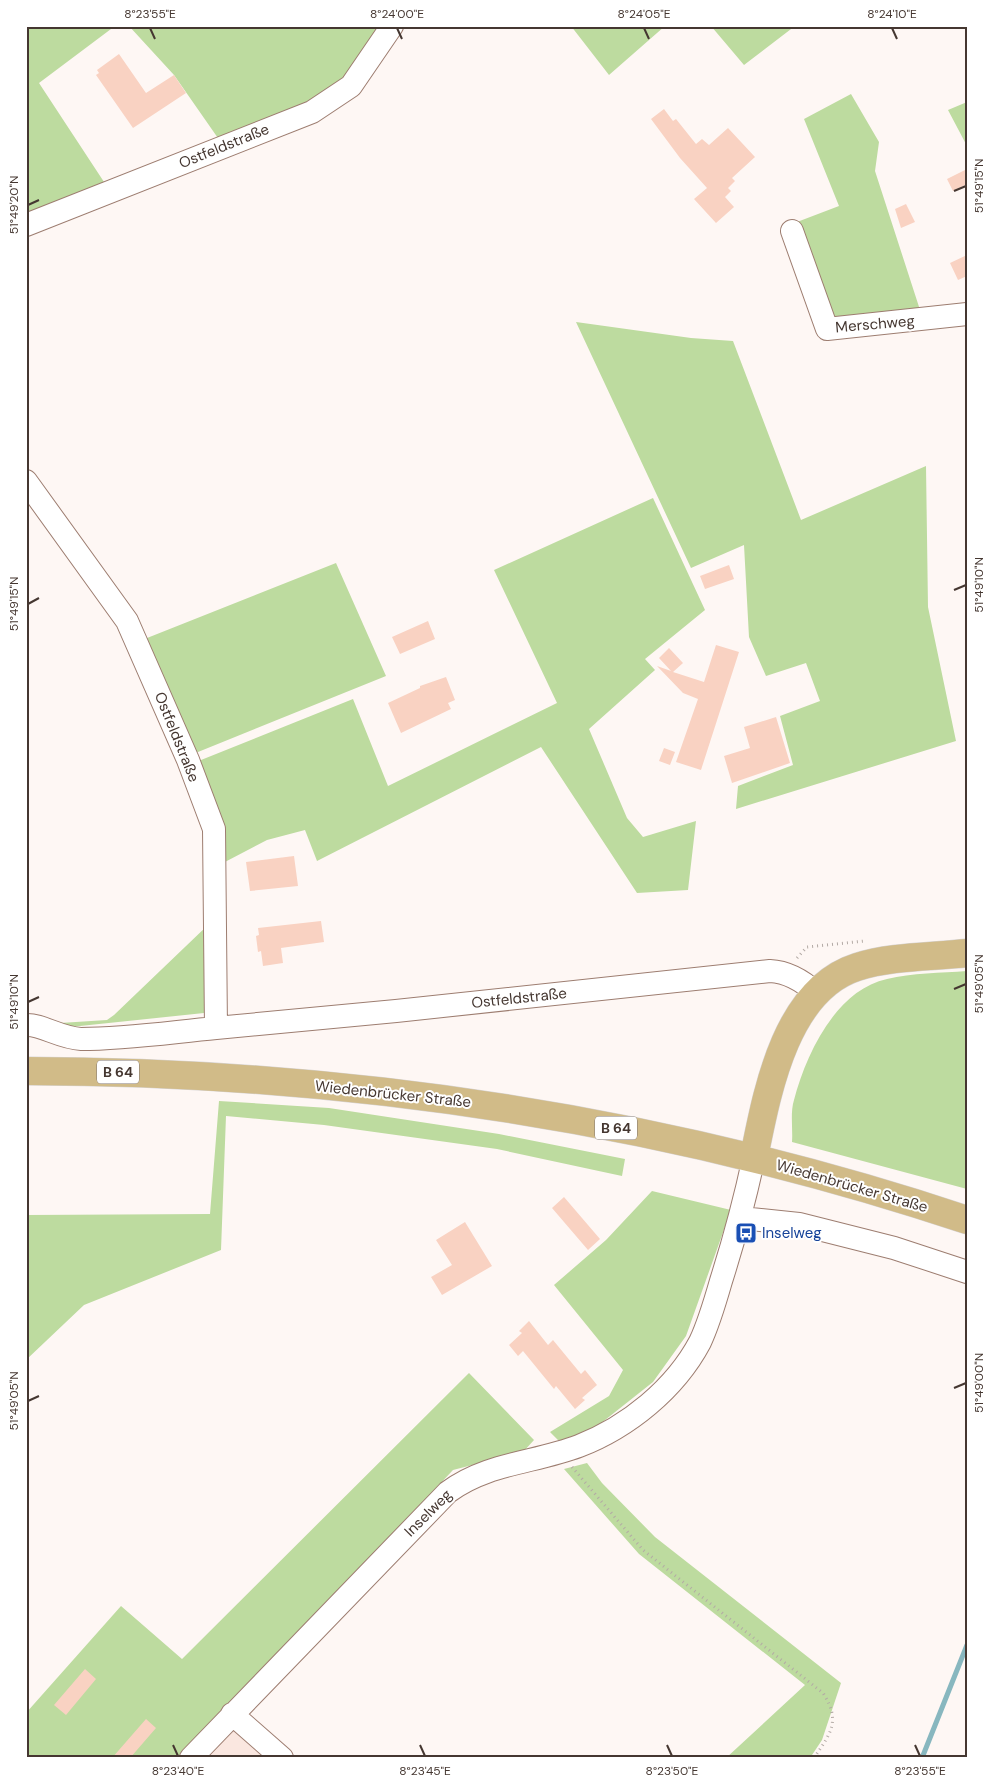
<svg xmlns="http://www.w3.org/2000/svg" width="993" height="1784" font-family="'DM Sans',sans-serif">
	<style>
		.built { fill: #fae7e0 }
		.green { fill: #bddb9f }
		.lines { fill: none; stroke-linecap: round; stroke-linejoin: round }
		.stream { stroke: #88b7bf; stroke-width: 5 }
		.building { fill: #f9d2c2 }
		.minor-casing { stroke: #9d7d70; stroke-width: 24 }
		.major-casing { stroke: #d6d3d2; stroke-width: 29 }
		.path { stroke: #b3aaa5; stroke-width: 3; stroke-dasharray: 1 4; stroke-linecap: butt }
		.minor { stroke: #fff; stroke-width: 22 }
		.major { stroke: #d1bb88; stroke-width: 28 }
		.ticks { fill: none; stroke: #453731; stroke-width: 2 }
		.labels { text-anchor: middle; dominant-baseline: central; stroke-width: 4; stroke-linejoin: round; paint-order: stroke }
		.shield { fill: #fff; stroke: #7d736f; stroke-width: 1 }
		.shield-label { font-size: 14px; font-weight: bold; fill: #453731 }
		.street-label { font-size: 15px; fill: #453731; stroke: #fff }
		.transit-label { font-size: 15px; fill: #164399; stroke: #fff; text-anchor: start }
		.neatline { fill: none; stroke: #453731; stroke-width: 2 }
		.ticks-label { font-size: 12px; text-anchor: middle; fill: #453731 }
	</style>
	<rect width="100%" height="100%" fill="#fef7f4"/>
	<path class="built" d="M243,1713L294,1758H202Z"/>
	<path class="green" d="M26,26H115L39,83L106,185L26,217Z
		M129,26H383L341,85L309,105L220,141L174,75Z
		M571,26H665L609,75Z
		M711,26H795L744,65Z
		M851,94L879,142L875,171L921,313L840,322L827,309L797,222L839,206L804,119Z
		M967,102V146L948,110Z
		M576,322L691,338L733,341L801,520L926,466L928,607L956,741L736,809L738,786L793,765L780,716L820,701L806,663L766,676L749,637L744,545L691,568Z
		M653,498L705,610L645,659L655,670L589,729L627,818L643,837L696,821L688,890L637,893L541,747L317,861L305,830L267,840L223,863L196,768L201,760L353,699L388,786L557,703L494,570Z
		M336,563L386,676L198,752L189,750L142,640Z
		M209,924V1008L204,1013L61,1028L60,1023L107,1020L114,1015Z
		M967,971V1189L792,1142C793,1129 790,1113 794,1100C806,1054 836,990 887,979C912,973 941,973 967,971Z
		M219,1101L329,1108L499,1134L625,1159L622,1176L497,1149L324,1125L226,1116L221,1250L84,1305L26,1360V1215L210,1214Z
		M652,1191L731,1210L686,1336L653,1382L600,1424L562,1444L550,1432L609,1396L623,1370L554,1285L606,1240Z
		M469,1373L534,1440L523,1452L453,1470L182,1758H26V1713L121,1606L182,1659Z
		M587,1463L602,1483L655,1537L841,1683L822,1740L810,1758H726L805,1685L639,1554L564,1469Z"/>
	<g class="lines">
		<path class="stream" d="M922,1758L967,1645"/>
	</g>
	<path class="building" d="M119,54L146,93L174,75L186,93L133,128L96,75L99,73L97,70Z
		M664,109L673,121L676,119L696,144L702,139L709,145L728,128L755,157L732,178L735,181L728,188L731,191L725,197L734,207L716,223L694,199L707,188L680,158L651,119Z
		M967,169V184L953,191L947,179Z
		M906,204L915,222L901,228L895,209Z
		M967,255V276L958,280L950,263Z
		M729,565L734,579L705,589L700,576Z
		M428,621L435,639L400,654L392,637Z
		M716,645L739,652L701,770L676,762L698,699L683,693L657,666L671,671L659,658L669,648L683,663L673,672L704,682Z
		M446,677L455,700L448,703L451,709L401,733L388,703L420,688V686Z
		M776,717L790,763L732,783L724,756L750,748L744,727Z
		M664,748L675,752L670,765L659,761Z
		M294,856L298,886L250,891L246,862Z
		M321,921L324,942L281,948L283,963L263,966L261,951L258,952L256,936L259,935L258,928Z
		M564,1197L600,1239L588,1250L552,1208Z
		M465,1222L492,1266L442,1295L431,1277L452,1265L436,1240Z
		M529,1321L548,1345L553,1340L581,1374L585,1370L597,1385L582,1398L585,1400L575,1409L556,1386L554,1389L523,1351L518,1356L509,1345L522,1333L519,1331Z
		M85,1669L96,1679L66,1715L54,1705Z
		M146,1719L156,1728L130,1758H112Z"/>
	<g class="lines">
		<g class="minor-casing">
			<path id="minor" d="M26,225L312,112L351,86L392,26
				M792,231L827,329L967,314
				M26,481L127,621L188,760L214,829L216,1028L396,1011L770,971C789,972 803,981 816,993
				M26,1025C41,1024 60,1038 81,1039C126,1039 172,1032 216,1028
				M741,1218L799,1224L894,1248L967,1272
				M232,1714L282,1758
				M191,1758L448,1492C487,1463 534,1463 579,1446C628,1427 675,1389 700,1342C709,1323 715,1302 721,1281C734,1240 745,1199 754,1157"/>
		</g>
		<g class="major-casing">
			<path id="major" d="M26,1071C345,1072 664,1119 967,1220
				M754,1157C767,1093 785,990 857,967C891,956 931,957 967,953"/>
		</g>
		<path class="path" d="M797,958L807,947L865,941
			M572,1467L643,1550L823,1693C841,1721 831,1733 814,1758"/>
		<use href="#minor" class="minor"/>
		<use href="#major" class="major"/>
	</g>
	<path class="ticks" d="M150,28L155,39M397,28L402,39M644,28L649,39M892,28L897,39M954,191L966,186M28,205L39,200M954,590L966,585M28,604L39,598M954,989L966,984M28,1002L39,997M954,1388L966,1383M28,1401L39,1396M173,1745L178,1756M420,1745L425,1756M667,1745L672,1756M915,1745L920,1756"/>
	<defs>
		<g id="bus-square" transform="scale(1.125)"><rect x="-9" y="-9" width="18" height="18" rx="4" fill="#1a4fb4" stroke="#fff"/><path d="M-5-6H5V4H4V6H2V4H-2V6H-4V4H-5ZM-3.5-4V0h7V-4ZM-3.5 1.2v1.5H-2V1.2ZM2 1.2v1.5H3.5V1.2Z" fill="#fff"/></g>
	</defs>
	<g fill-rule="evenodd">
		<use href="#bus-square" x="746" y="1233"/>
	</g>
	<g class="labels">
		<g class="shield">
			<rect x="97" y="1060.5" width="42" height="23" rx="4"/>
			<rect x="595" y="1116.5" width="42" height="23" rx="4"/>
		</g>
		<g class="shield-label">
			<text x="118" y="1072">B 64</text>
			<text x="616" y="1128">B 64</text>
		</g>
		<g class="street-label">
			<text transform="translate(224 146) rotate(-22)">Ostfeldstraße</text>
			<text transform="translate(875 324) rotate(-5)">Merschweg</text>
			<text transform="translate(177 737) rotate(68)">Ostfeldstraße</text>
			<text transform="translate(519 998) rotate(-6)">Ostfeldstraße</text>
			<text transform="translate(393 1094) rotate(6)">Wiedenbrücker Straße</text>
			<text transform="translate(852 1186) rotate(16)">Wiedenbrücker Straße</text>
			<text transform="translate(428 1513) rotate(-45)">Inselweg</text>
		</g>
		<g class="transit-label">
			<text x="762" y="1233">Inselweg</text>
		</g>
	</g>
	<rect width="993" height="1784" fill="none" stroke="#ffffff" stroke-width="55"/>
	<rect x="28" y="28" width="938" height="1728" class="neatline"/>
	<g class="ticks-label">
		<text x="150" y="18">8°23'55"E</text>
		<text x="397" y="18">8°24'00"E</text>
		<text x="644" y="18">8°24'05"E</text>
		<text x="892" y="18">8°24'10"E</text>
		<text transform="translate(979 186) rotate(-90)" y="4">51°49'15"N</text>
		<text transform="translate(14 205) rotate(-90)" y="4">51°49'20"N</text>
		<text transform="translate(979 585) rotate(-90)" y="4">51°49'10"N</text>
		<text transform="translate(14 604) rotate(-90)" y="4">51°49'15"N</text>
		<text transform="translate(979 984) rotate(-90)" y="4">51°49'05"N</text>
		<text transform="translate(14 1002) rotate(-90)" y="4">51°49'10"N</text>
		<text transform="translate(979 1383) rotate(-90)" y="4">51°49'00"N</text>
		<text transform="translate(14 1401) rotate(-90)" y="4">51°49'05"N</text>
		<text x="178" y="1775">8°23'40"E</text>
		<text x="425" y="1775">8°23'45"E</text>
		<text x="672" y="1775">8°23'50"E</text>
		<text x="920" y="1775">8°23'55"E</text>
	</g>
</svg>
